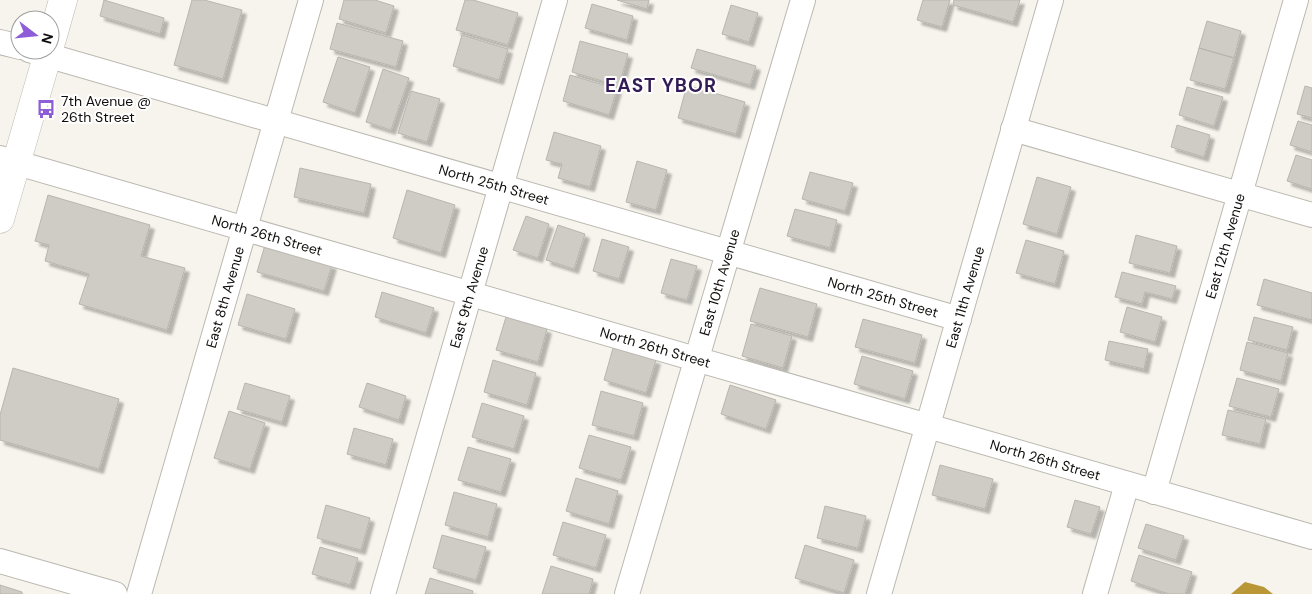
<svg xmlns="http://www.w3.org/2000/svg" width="1312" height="594" font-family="'DM Sans',sans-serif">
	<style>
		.water { fill: #b99636 }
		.building { fill: #cfccc5; stroke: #b8b5ae; filter: url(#shadow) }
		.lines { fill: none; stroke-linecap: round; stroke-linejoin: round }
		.minor-casing { stroke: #bbb9b1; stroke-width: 26 }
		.tertiary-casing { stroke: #bbb9b1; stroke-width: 29 }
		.minor { stroke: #fff; stroke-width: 24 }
		.tertiary { stroke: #fff; stroke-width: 28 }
		.labels { text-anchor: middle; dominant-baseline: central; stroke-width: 4; stroke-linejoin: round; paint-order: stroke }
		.poi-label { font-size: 14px; fill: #0f0e0c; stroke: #fff; text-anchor: start }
		.street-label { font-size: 14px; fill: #0f0e0c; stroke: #fff }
		.district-label { font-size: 19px; font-weight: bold; letter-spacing: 1px; fill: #331c55; stroke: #fff }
	</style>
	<defs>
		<filter id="shadow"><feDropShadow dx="4.5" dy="4.5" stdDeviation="1" flood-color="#0004"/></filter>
	</defs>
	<rect width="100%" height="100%" fill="#f7f4ed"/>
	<path class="water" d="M1245,582L1264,587L1273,594H1231Z"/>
	<path class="building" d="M104,0L164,18L160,34L100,16Z
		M192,0H204L242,10L223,79L174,65Z
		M344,0H375L394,6L386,33L339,19Z
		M465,0H473L518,13L508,45L456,30Z
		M617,0H649L647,9Z
		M923,0H950L942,27L917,20Z
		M954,0H1020L1013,22L953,5Z
		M592,4L633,16L627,40L585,28Z
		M731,5L758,13L749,42L722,34Z
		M1207,21L1241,31L1234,58L1199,48Z
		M337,23L403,41L396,67L330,49Z
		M462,35L508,49L499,80L453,66Z
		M580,41L628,54L619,86L572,72Z
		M1199,48L1234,58L1225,89L1190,80Z
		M697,49L756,66L750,85L691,68Z
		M338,57L370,67L355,113L323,102Z
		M383,69L409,78L391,130L366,122Z
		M570,75L617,89L609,115L563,101Z
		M687,85L745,102L736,134L678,118Z
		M1305,86L1312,88V118L1297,114Z
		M1187,87L1223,97L1214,126L1179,115Z
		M411,91L440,99L427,142L398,133Z
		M1298,121L1312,125V152L1290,145Z
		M1177,125L1210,135L1204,157L1171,147Z
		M554,132L601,146L590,187L558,178L562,164L546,160Z
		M1296,155L1312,160V189L1287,181Z
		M637,161L667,170L656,210L626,202Z
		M300,168L371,184L364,213L294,197Z
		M810,172L853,183L845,211L802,199Z
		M1037,177L1071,187L1057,234L1023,224Z
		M407,190L455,205L441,253L393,238Z
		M48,195L150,225L141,256L185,268L167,330L79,304L89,274L45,261L49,245L35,241Z
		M795,209L837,220L830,248L787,236Z
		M526,216L549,224L538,258L513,250Z
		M558,225L585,234L574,269L546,260Z
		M1136,235L1177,246L1170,273L1129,263Z
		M602,239L629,247L619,279L593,271Z
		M1026,240L1064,251L1055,284L1016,273Z
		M265,245L332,265L324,291L257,272Z
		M671,259L697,266L687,300L661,293Z
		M1122,272L1176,286L1172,299L1145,292L1142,304L1115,297Z
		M1264,279L1312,293V320L1257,305Z
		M760,288L817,304L808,337L750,321Z
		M382,292L434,308L426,333L375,317Z
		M247,294L295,309L286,339L238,325Z
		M1127,307L1162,317L1155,342L1120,332Z
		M506,317L547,329L538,362L496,350Z
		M1254,317L1293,327L1287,350L1248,340Z
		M863,319L922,335L915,363L855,347Z
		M751,324L792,336L783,368L742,356Z
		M1109,341L1148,349L1144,369L1105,360Z
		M1247,342L1288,353L1281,381L1240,370Z
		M613,348L656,360L646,393L604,380Z
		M862,356L913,371L905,399L854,384Z
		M493,360L536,373L527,405L484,392Z
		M13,368L119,399L99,469L0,440V415Z
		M1237,378L1279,389L1271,417L1229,406Z
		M245,383L290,396L282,422L237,409Z
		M367,383L406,396L399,420L359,407Z
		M730,385L776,400L766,429L721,414Z
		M601,391L643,403L634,436L592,425Z
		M482,403L524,416L514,449L472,437Z
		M1228,410L1266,419L1260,444L1222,435Z
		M229,411L265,423L250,469L214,458Z
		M354,428L393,439L386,465L347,454Z
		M589,435L631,447L621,480L579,468Z
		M468,447L511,459L501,492L458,480Z
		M940,465L993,479L985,509L932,495Z
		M576,478L618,491L609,524L566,511Z
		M454,492L497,504L488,537L445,525Z
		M1075,500L1100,507L1091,534L1067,527Z
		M326,505L370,518L361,550L317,538Z
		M825,506L866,516L858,548L817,538Z
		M563,522L606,535L596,568L553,555Z
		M1146,524L1184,536L1176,560L1138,548Z
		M442,535L486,547L476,580L433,568Z
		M805,545L854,560L844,593L795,578Z
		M320,547L358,558L350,585L312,574Z
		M1139,555L1192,572L1185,594H1169L1131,581Z
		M551,566L593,579L589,594H542Z
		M430,578L473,591L472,594H425Z
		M0,585L22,592V594H0Z"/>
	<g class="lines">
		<g class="minor-casing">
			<g id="minor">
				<path d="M0,42L20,47"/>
				<path id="s1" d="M29,50L959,319"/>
				<path d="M1013,129L1312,215"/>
				<path id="s2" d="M0,158L1312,537"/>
				<path id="s3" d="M1154,492L1296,0"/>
				<path d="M0,561L115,594"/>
				<path id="s4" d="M139,594L311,0"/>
				<path id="s5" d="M383,594L555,0"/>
				<path id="s6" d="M627,594L803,0"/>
				<path id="s7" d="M879,594L1051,0"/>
				<path d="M1095,594L1127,484"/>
			</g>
		</g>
		<g class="tertiary-casing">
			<path id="tertiary" d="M50,46L63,0
				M0,219L49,50"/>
		</g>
		<use href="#minor" class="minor"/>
		<use href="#tertiary" class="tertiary"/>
	</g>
	<defs>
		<g id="bus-bare" transform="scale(1.5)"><path d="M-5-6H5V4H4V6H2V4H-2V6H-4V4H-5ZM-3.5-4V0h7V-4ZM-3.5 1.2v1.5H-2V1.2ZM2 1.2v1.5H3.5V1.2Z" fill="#8d5ed8" stroke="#fff" stroke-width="2.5" paint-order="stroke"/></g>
	</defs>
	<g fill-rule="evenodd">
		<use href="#bus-bare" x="46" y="109"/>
	</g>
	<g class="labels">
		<g class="poi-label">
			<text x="61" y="101">7th Avenue @<tspan x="61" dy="16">26th Street</tspan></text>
		</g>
		<g class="street-label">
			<text stroke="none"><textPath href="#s1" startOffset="484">North 25th Street</textPath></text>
			<text stroke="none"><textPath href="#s2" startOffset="278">North 26th Street</textPath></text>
			<text stroke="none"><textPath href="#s3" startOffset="256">East 12th Avenue</textPath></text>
			<text stroke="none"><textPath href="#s6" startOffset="325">East 10th Avenue</textPath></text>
			<text stroke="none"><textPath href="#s4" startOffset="309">East 8th Avenue</textPath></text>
			<text stroke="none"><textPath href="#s5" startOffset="309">East 9th Avenue</textPath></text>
			<text stroke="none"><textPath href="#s1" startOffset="889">North 25th Street</textPath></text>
			<text stroke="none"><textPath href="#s7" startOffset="309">East 11th Avenue</textPath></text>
			<text stroke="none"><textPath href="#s2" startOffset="682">North 26th Street</textPath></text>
			<text stroke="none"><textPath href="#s2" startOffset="1088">North 26th Street</textPath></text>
		</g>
		<g class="district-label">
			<text x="661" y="85">EAST YBOR</text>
		</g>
	</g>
	<g transform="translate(35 35) rotate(106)"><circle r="24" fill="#ffffff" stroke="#9f9f9e"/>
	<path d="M0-4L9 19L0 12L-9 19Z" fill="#8d5ed8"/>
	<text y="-8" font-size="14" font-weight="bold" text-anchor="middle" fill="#0f0e0c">N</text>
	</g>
</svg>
